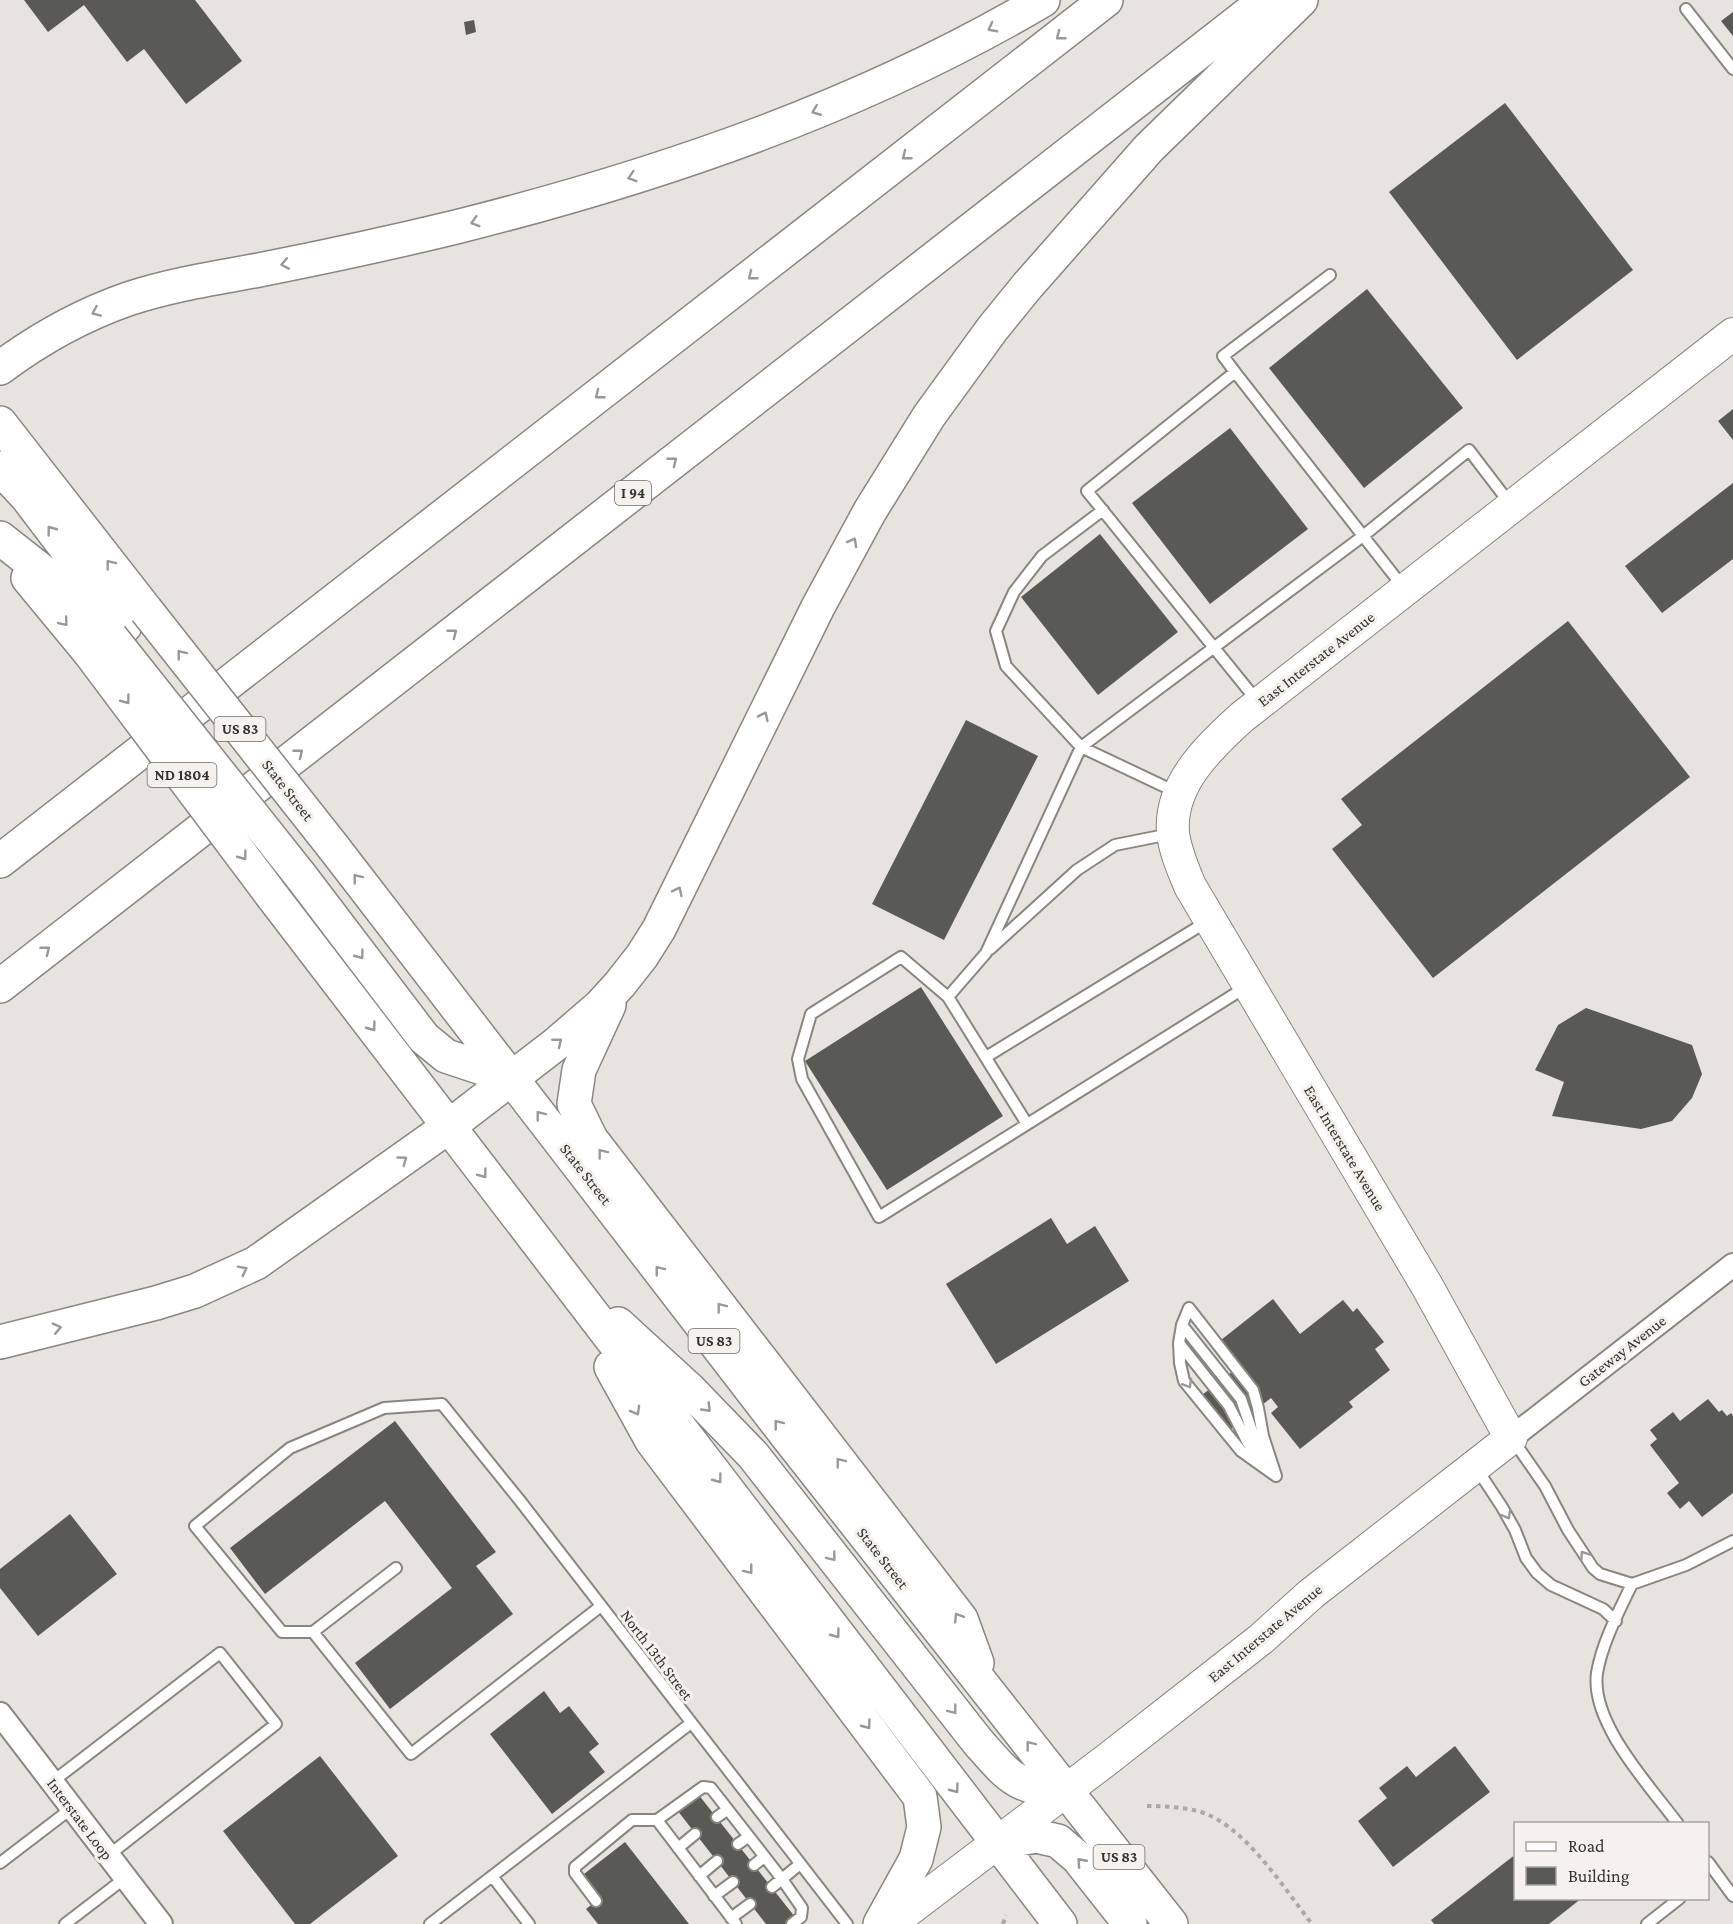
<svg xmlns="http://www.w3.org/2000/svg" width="1733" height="1924" font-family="'Crimson Pro',serif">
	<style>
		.building { fill: #5a5a55 }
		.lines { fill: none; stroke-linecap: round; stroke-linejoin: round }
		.lane-casing { stroke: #898581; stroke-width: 14 }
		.street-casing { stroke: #898581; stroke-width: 26 }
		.secondary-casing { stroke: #898581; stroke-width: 34 }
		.highway-casing { stroke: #898581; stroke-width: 36 }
		.path { stroke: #aca9a5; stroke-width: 4; stroke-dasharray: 4.5 4.5; stroke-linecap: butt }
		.lane { stroke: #fff; stroke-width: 10 }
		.street { stroke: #fff; stroke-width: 22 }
		.secondary { stroke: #fff; stroke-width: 32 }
		.highway { stroke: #fff; stroke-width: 33 }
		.highway-bridge-casing { stroke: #898581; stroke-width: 36; stroke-linecap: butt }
		.highway-bridge { stroke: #fff; stroke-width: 33 }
		.oneway { stroke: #999898 }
		.labels { text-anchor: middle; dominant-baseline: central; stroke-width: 6; stroke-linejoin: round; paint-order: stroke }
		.shield { fill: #f5f1ed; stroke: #6d6b69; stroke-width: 1.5 }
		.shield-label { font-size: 15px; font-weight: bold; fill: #333230 }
		.street-label { font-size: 16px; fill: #333230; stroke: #f5f1ed }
	</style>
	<rect width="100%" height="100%" fill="#e7e4df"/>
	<path class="building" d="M24,0H195L242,61L186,104L144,49L127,62L84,5L48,32Z
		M1733,12V36L1721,21Z
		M474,20L476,32L466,35L464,22Z
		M1505,103L1633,270L1517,360L1389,192Z
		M1367,289L1463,408L1364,488L1269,368Z
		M1733,409V440L1718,421Z
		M1230,428L1308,529L1210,604L1132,503Z
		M1733,483V559L1662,613L1625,566Z
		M1100,534L1178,632L1098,695L1021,597Z
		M1568,621L1690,777L1433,978L1332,849L1362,825L1341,799Z
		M966,720L1038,756L944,940L872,904Z
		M921,987L1003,1116L887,1190L805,1061Z
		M1586,1008L1692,1045L1702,1074L1692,1098L1672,1121L1641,1129L1552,1116L1564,1082L1535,1070L1558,1025Z
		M1051,1218L1067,1244L1095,1226L1129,1281L996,1364L946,1284Z
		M1273,1299L1300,1334L1343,1300L1353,1312L1357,1308L1384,1342L1375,1349L1390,1370L1349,1402L1353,1407L1300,1449L1271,1413L1278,1407L1271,1398L1230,1430L1202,1395L1241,1365L1221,1340Z
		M1708,1399L1719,1412L1722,1410L1727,1416L1731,1413L1733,1416V1493L1702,1517L1689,1501L1680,1509L1667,1493L1679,1483L1650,1445L1657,1439L1650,1430L1673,1412L1680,1421Z
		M395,1421L496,1552L476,1566L513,1614L390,1709L355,1663L452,1588L385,1501L265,1594L230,1548Z
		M70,1514L117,1574L38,1636L0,1588V1569Z
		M544,1691L560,1713L569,1706L599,1744L589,1752L605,1772L552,1814L490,1734Z
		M1455,1746L1490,1792L1393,1867L1358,1821L1387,1798L1379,1788L1407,1766L1416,1777Z
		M320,1756L398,1856L310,1924H295L223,1831Z
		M698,1794L795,1917L786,1924H766L677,1810Z
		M625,1842L689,1924H598L586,1909L601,1897L584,1874Z
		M1516,1854V1898H1582L1549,1924H1434L1431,1920Z"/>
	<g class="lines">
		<g class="lane-casing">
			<path id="lane" d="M1686,9L1733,69
				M1235,372L1223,356L1330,275
				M1103,510L1042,556L1014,592L996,631L1006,666L1081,747L1363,536L1469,450L1511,505
				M1258,702L1087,491L1235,372L1403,587
				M990,949L1077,870L1115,845L1170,834
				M948,997L986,953L1081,747L1176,792
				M986,1057L1208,921
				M1027,1124L948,997L901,957L811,1014L798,1059L802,1079L879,1217L1246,987
				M1189,1308L1182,1325L1179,1343L1180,1363L1184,1381L1241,1451L1276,1476
				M1189,1308L1253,1390L1258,1408L1263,1436L1276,1476
				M1182,1325L1241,1399L1255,1440L1265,1458
				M1179,1343L1229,1406L1248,1443L1259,1456
				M1513,1440L1545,1486L1568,1530L1593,1568L1600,1574L1632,1584
				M1477,1469L1502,1507L1515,1530L1526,1558L1537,1573L1551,1585L1603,1609L1616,1621
				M396,1568L313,1632L411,1754L601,1606
				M313,1632H282L195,1526L290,1448L384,1408L442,1404L521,1502L847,1924
				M52,1782L220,1653L276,1724L109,1855
				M717,1817L727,1810
				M657,1820L736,1924
				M1678,1824C1650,1786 1590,1723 1597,1673C1602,1643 1619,1611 1632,1584L1686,1565L1733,1541
				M738,1844L748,1837
				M678,1848L695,1834
				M1708,1862L1733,1896
				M0,1863L72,1808
				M754,1865L764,1857
				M492,1876L529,1924
				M699,1876L717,1861
				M772,1887L782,1879L802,1908L801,1917L792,1924
				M714,1896L733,1882
				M596,1901L575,1873V1867L632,1820H657L703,1787L711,1788L782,1879L800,1864
				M731,1918L750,1904
				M65,1924L125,1878
				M430,1924L691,1723
				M1647,1924L1680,1898"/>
		</g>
		<g class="street-casing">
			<path id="street" d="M1511,1438L1733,1265
				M0,1714L161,1924"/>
		</g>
		<g class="secondary-casing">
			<path id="secondary" d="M890,1924L1109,1758L1261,1639L1311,1594L1511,1438L1427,1286L1190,886C1183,869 1175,851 1173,833C1169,784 1209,747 1242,717L1733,334"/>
		</g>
		<g class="highway-casing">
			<path id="highway" d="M0,368C39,339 82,315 128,299C170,285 215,278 259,270C325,257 390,243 456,227C659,176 862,107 1043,0
				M0,423L146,610
				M0,468L27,497L125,626
				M0,538L75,597L103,627
				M28,578L90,653
				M334,848L787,1436L1171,1924
				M0,861L1106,0
				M300,875L424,1038L446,1056L512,1078
				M273,897L1060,1924
				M0,986L1266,0
				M609,1005L579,1070L574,1104L591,1139L961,1619L977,1663
				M618,1324L690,1390L753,1455L978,1742C1008,1776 1017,1790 1066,1791
				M0,1342L156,1303L195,1291L256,1263L448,1127L556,1044L600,1006L620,984L642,956L659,929L818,607L870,511L929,416L993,328L1028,285L1149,148L1301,0
				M611,1367L652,1441L920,1797L924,1827L916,1859L880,1924
				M997,1843L1036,1836L1058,1841L1078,1858L1130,1924"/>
		</g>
		<path class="path" d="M1147,1806C1164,1806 1181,1807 1198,1811C1244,1824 1283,1887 1312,1924
			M1003,1924L1006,1915"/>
		<use href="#lane" class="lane"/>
		<use href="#street" class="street"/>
		<use href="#secondary" class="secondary"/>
		<use href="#highway" class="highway"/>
		<g class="highway-bridge-casing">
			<path id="highway-bridge" d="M146,610L334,848
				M111,637L300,875
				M90,653L273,897"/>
		</g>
		<use href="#highway-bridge" class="highway-bridge"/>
	</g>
	<defs><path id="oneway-chevron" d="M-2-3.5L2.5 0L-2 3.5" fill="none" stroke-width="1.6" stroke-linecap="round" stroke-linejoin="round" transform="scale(1.5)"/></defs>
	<g class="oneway">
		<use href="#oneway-chevron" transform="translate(992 28) rotate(152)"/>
		<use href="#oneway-chevron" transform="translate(1060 36) rotate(142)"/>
		<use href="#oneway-chevron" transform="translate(816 111) rotate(158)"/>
		<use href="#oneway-chevron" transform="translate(906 156) rotate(142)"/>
		<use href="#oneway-chevron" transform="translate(632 177) rotate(163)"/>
		<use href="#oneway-chevron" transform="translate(475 222) rotate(164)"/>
		<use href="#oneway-chevron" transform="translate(285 264) rotate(169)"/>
		<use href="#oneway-chevron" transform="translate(752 276) rotate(142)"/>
		<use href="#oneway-chevron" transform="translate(96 312) rotate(156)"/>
		<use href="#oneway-chevron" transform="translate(599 395) rotate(142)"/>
		<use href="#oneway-chevron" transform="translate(673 461) rotate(-38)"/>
		<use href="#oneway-chevron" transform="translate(51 530) rotate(-127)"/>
		<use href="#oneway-chevron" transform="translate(853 542) rotate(-61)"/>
		<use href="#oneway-chevron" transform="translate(110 564) rotate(-128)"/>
		<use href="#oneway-chevron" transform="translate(64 622) rotate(50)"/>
		<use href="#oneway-chevron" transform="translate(453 633) rotate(-38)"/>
		<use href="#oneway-chevron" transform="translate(181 654) rotate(-128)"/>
		<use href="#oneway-chevron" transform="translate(126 700) rotate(53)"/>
		<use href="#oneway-chevron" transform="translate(764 716) rotate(-64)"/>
		<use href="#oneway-chevron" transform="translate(299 753) rotate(-38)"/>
		<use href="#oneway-chevron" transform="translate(243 856) rotate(53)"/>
		<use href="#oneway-chevron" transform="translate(357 878) rotate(-128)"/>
		<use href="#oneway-chevron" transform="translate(678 891) rotate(-64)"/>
		<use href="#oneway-chevron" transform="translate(46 950) rotate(-38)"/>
		<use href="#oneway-chevron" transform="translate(360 955) rotate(53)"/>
		<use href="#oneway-chevron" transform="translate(372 1027) rotate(53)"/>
		<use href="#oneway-chevron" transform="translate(558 1042) rotate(-39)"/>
		<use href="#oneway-chevron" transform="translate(540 1115) rotate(-128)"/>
		<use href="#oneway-chevron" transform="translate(602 1153) rotate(-128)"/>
		<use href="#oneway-chevron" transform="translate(403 1160) rotate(-36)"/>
		<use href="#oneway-chevron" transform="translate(483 1174) rotate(53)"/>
		<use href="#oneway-chevron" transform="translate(243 1270) rotate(-27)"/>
		<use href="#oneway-chevron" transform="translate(659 1270) rotate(-128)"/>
		<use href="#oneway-chevron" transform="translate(721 1307) rotate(-128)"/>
		<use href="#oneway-chevron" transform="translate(57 1328) rotate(-13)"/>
		<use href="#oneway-chevron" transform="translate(1188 1384) rotate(59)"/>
		<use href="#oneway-chevron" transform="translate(707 1408) rotate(46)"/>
		<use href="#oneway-chevron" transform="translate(636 1411) rotate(61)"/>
		<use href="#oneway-chevron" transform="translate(778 1424) rotate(-128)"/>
		<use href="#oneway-chevron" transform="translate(840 1462) rotate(-128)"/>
		<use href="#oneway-chevron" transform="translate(718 1479) rotate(53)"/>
		<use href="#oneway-chevron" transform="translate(1507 1515) rotate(61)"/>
		<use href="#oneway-chevron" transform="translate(1584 1555) rotate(-124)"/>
		<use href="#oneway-chevron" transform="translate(832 1557) rotate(52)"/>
		<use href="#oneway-chevron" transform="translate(749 1570) rotate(52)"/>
		<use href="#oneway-chevron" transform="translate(958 1617) rotate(-122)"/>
		<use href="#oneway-chevron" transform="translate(836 1634) rotate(53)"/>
		<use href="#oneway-chevron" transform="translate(953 1710) rotate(52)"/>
		<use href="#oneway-chevron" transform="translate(867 1725) rotate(53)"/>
		<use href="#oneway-chevron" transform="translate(1030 1745) rotate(-128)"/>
		<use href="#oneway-chevron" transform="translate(955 1789) rotate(53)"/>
		<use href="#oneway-chevron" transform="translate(1081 1862) rotate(-132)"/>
	</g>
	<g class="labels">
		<g class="shield">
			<rect x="615" y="481" width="36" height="24" rx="4.5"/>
			<rect x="214.5" y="717" width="51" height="24" rx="4.5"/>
			<rect x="147.5" y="763" width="69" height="24" rx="4.5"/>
			<rect x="688.5" y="1329" width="51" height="24" rx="4.5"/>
			<rect x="1093.5" y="1845" width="51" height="24" rx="4.5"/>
		</g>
		<g class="shield-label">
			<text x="633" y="493">I 94</text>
			<text x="240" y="729">US 83</text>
			<text x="182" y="775">ND 1804</text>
			<text x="714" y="1341">US 83</text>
			<text x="1119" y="1857">US 83</text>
		</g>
		<g class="street-label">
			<text transform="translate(1316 659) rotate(-38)">East Interstate Avenue</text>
			<text transform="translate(288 790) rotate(52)">State Street</text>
			<text transform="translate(1345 1148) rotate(59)">East Interstate Avenue</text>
			<text transform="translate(586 1174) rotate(52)">State Street</text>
			<text transform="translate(1622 1351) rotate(-38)">Gateway Avenue</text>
			<text transform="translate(883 1558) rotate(52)">State Street</text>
			<text transform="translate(1265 1633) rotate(-40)">East Interstate Avenue</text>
			<text transform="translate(657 1655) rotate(53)">North 13th Street</text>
			<text transform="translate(80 1819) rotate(53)">Interstate Loop</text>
		</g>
	</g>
	<rect x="1514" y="1822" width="195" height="78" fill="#f5f1ed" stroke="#a7a5a1" stroke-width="1.5"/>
	<rect x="1526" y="1842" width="30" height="9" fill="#ffffff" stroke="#a7a5a1" stroke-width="1.5"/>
	<text x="1568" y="1852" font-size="18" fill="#333230">Road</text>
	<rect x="1526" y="1867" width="30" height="18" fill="#5a5a55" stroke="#a7a5a1" stroke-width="1.5"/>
	<text x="1568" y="1882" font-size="18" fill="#333230">Building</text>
</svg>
